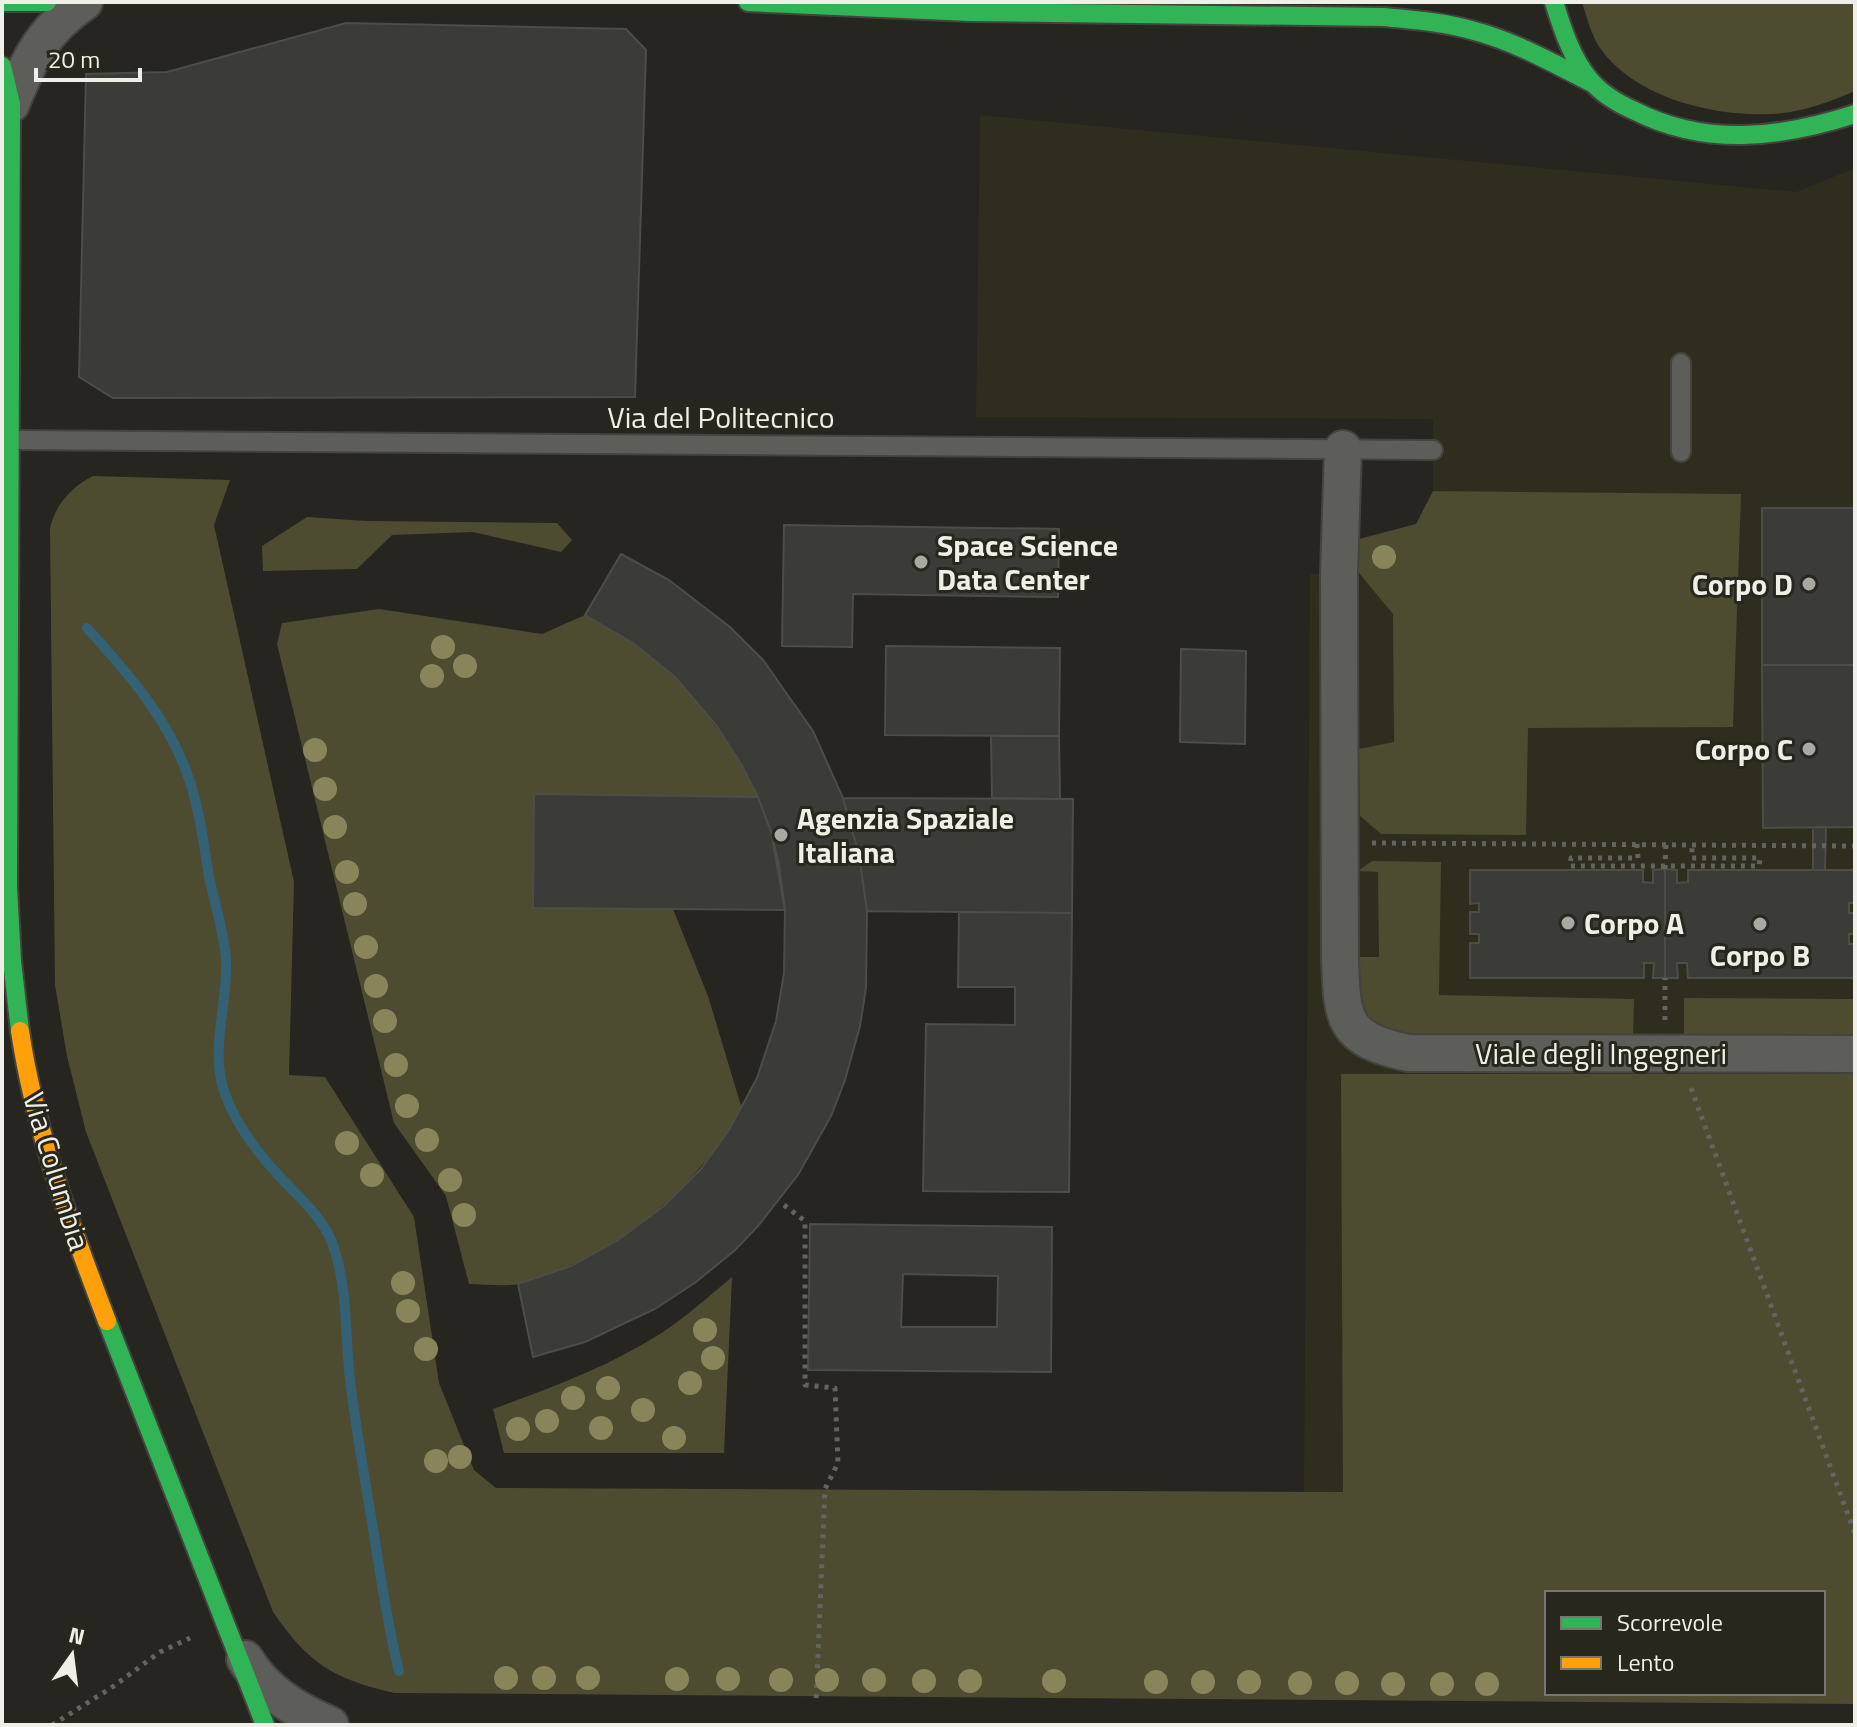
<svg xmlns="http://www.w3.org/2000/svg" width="1857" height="1727" font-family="'Titillium Web',sans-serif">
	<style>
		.built { fill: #2e2d1e }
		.green { fill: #4d4c31; fill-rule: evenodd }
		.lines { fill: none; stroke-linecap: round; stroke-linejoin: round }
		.stream { stroke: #356174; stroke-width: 10 }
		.building { fill: #3b3b37; stroke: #4d4d48; stroke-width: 2; fill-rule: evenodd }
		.lane-casing { stroke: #44433e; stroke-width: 22 }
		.street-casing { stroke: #44433e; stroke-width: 40 }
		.fast-casing { stroke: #44433e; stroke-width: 22 }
		.slow-casing { stroke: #44433e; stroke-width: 22 }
		.path { stroke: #63635f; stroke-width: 5; stroke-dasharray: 4 6; stroke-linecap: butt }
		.lane { stroke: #5d5d5a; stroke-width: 18 }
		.street { stroke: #5d5d5a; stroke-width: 36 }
		.fast { stroke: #30b455; stroke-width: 18 }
		.slow { stroke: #ff9f0a; stroke-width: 18 }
		.tree { fill: #88855b }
		.poi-dot { fill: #a9a8a2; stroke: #28271e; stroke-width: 3 }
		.labels { text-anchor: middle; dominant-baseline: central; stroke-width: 6; stroke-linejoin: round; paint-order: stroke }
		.street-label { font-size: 30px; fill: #efefe8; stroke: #28271e }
		.poi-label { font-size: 30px; font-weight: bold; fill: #efefe8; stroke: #28271e; text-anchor: start }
	</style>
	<rect width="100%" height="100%" fill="#262520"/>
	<path class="built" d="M980,115L1796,192L1855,168V1630L1823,1593H1547L1303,1632L1310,574L1395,575L1433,491V419L976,417Z"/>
	<path class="green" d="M1582,2H1855V91C1830,102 1800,113 1772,114C1714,117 1635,98 1600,48C1591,34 1587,18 1582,2Z
		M93,476L230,480L214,525L294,882L289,1075L325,1077L414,1217L439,1383L474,1470L496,1488L1343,1492L1341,1074H1855V1704L394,1693C333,1679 308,1663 273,1612L86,1132L67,1056L55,985L50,529C54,506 72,486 93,476ZM1547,1593H1823V1693H1547Z
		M1433,491L1741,494L1733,727L1528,728L1526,835L1381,834L1360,816L1359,749L1394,742L1393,614L1359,573V539L1416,524Z
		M307,517L366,521L557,523L572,540L561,552L473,532L392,535L357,569L263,571L262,546Z
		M379,609L542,634L585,615C601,624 618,633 633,643C689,683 728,737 758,797L534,794V907L673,909L708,996L742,1109C697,1184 631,1245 548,1274C539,1277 528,1282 519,1284C503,1287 485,1284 469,1284L446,1196L394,1123L277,644L282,623Z
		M1372,861L1441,862L1439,995L1634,999L1633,1040L1406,1042L1361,1018L1353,957H1379L1378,872L1358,871Z
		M1684,998L1855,999V1044L1684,1043Z
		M732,1277L724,1453H504L493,1409C550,1388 608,1367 660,1334C686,1317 709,1296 732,1277Z"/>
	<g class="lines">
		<path class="stream" d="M87,628C129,674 171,722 190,782C200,814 204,845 209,877C215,905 224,931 226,960C228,1000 213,1040 221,1080C229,1116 255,1150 280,1177C300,1198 325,1219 334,1248C348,1290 345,1337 350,1380C356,1430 365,1479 373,1529C381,1577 387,1624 399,1671"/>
	</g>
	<path class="building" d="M346,23L626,29L646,50L635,397L113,398L79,377L86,74L167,72Z
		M1762,508H1855V665H1762Z
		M784,525L1059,529L1058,597L853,594L852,647L782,646Z
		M621,554L669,580L730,627L763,660L813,731L843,798L859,855L867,911L866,988L860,1026L845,1080L831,1116L798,1175L758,1226L734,1251L696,1282L655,1309L585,1342L533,1357L518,1284L571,1266L618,1240L664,1206L700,1170L729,1130L757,1078L776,1021L784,973L785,910L779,865L771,832L758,797L741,764L716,725L675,677L633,643L585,615Z
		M886,646L1060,648L1059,736L885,735Z
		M1181,649L1246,651L1245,744L1180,742Z
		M1762,665H1855V827L1763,828Z
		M991,736H1059L1060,799L992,798Z
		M534,794L758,797L771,832L785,910L533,908Z
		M843,798L1073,799L1072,913L867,911L859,855Z
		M1819,827H1826L1825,870H1813V828Z
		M1665,869L1677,870V883L1688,882V870H1855V903H1849V913H1855V934H1849V944H1855V978H1688L1687,963H1677L1678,978H1665Z
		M1665,869V978H1653L1654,963H1644V978H1470V943H1479V934H1470V912H1479V903L1470,904V870H1643V882L1653,883V870Z
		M959,912L1072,913L1069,1192L923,1191L926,1024L1015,1025V987H958Z
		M810,1224L1052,1227L1051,1372L808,1370ZM903,1274L998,1276L997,1327H901Z"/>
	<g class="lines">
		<g class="lane-casing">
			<path id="lane" d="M9,440L1433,450
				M1681,452V363"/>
		</g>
		<g class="street-casing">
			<path id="street" d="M11,104C29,59 43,30 84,2
				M1343,449L1339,574L1340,959C1342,1019 1342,1039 1408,1053L1855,1054
				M245,1659C265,1692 295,1710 330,1725"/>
		</g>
		<g class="fast-casing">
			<path id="fast" d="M5,2H47
				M748,2L970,12L1384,17C1413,20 1443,22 1471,30C1514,41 1553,63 1592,83
				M1554,2C1562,28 1572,59 1590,80C1601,93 1619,104 1635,111C1706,147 1781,138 1855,114
				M2,66L11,104L8,887L12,961L20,1031
				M107,1321L265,1725"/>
		</g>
		<g class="slow-casing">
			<path id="slow" d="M20,1031C35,1132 71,1226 107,1321"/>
		</g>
		<path class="path" d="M1372,843L1855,846
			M1637,844L1638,858H1571L1570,866H1759L1760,858H1692V844
			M1665,869L1666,844
			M1665,1020V978
			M1691,1088L1855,1534
			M784,1205L805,1221V1385L835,1388L838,1463L825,1489L816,1703
			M52,1725L111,1688L160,1652L190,1638"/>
		<use href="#lane" class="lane"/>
		<use href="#street" class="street"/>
		<use href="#fast" class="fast"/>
		<use href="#slow" class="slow"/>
	</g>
	<g class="tree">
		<circle cx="1384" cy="557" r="12"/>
		<circle cx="443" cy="647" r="12"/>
		<circle cx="465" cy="666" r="12"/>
		<circle cx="432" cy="676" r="12"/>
		<circle cx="315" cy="750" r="12"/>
		<circle cx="325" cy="789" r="12"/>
		<circle cx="335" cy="827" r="12"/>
		<circle cx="347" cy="872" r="12"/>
		<circle cx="355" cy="904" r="12"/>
		<circle cx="366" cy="947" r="12"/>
		<circle cx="376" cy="986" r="12"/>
		<circle cx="385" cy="1021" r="12"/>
		<circle cx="396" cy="1065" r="12"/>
		<circle cx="407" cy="1106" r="12"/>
		<circle cx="427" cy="1140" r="12"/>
		<circle cx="347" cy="1143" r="12"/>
		<circle cx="372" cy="1175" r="12"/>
		<circle cx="450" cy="1180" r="12"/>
		<circle cx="464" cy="1215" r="12"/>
		<circle cx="403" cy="1283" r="12"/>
		<circle cx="408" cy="1311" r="12"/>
		<circle cx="705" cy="1330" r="12"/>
		<circle cx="426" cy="1349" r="12"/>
		<circle cx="713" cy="1358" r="12"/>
		<circle cx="690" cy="1383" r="12"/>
		<circle cx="608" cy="1388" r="12"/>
		<circle cx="573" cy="1398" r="12"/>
		<circle cx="643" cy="1410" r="12"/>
		<circle cx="547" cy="1421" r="12"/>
		<circle cx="601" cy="1428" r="12"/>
		<circle cx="518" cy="1429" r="12"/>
		<circle cx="674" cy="1438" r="12"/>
		<circle cx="460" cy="1457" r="12"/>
		<circle cx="436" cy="1461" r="12"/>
		<circle cx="506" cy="1678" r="12"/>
		<circle cx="544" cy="1678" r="12"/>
		<circle cx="588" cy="1678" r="12"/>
		<circle cx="677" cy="1679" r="12"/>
		<circle cx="728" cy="1679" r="12"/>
		<circle cx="781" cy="1680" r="12"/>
		<circle cx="827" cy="1680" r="12"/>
		<circle cx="874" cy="1680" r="12"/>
		<circle cx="924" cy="1681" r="12"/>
		<circle cx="970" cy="1681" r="12"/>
		<circle cx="1054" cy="1681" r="12"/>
		<circle cx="1156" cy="1682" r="12"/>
		<circle cx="1203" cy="1682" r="12"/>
		<circle cx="1249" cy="1682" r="12"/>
		<circle cx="1300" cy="1683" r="12"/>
		<circle cx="1347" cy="1683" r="12"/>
		<circle cx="1393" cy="1684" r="12"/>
		<circle cx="1442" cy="1684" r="12"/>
		<circle cx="1487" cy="1684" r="12"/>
	</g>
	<g class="poi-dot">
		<circle cx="921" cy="562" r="8"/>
		<circle cx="1809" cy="584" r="8"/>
		<circle cx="1809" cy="749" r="8"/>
		<circle cx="781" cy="835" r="8"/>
		<circle cx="1568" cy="923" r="8"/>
		<circle cx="1760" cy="924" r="8"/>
	</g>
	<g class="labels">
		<g class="street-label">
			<text x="721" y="417">Via del Politecnico</text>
			<text x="1601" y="1053">Viale degli Ingegneri</text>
			<text transform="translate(57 1171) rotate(73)">Via Columbia</text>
		</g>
		<g class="poi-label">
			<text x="937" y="545">Space Science<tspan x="937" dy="34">Data Center</tspan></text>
			<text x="1793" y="584" text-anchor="end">Corpo D</text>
			<text x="1793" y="749" text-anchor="end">Corpo C</text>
			<text x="797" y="818">Agenzia Spaziale<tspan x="797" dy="34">Italiana</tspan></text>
			<text x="1584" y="923">Corpo A</text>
			<text x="1760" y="955" text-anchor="middle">Corpo B</text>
		</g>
	</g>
	<rect width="1857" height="1727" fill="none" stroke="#efefe8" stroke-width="8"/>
	<rect x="1545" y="1591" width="280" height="104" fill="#28271e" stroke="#78776f" stroke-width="2"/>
	<rect x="1561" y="1617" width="40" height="12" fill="#30b455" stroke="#78776f" stroke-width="2"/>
	<text x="1617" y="1631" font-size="24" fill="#efefe8">Scorrevole</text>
	<rect x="1561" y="1657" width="40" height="12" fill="#ff9f0a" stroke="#78776f" stroke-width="2"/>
	<text x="1617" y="1671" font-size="24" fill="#efefe8">Lento</text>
	<g transform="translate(72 1655) rotate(14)" stroke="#28271e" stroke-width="6" paint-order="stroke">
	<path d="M0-6L14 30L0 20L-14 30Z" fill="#efefe8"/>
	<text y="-12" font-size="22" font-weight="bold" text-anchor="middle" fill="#efefe8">N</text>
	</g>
	<path d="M36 68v12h104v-12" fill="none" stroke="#efefe8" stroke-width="4"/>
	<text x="48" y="68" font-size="24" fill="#efefe8" stroke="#28271e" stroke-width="6" paint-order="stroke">20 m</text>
</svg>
